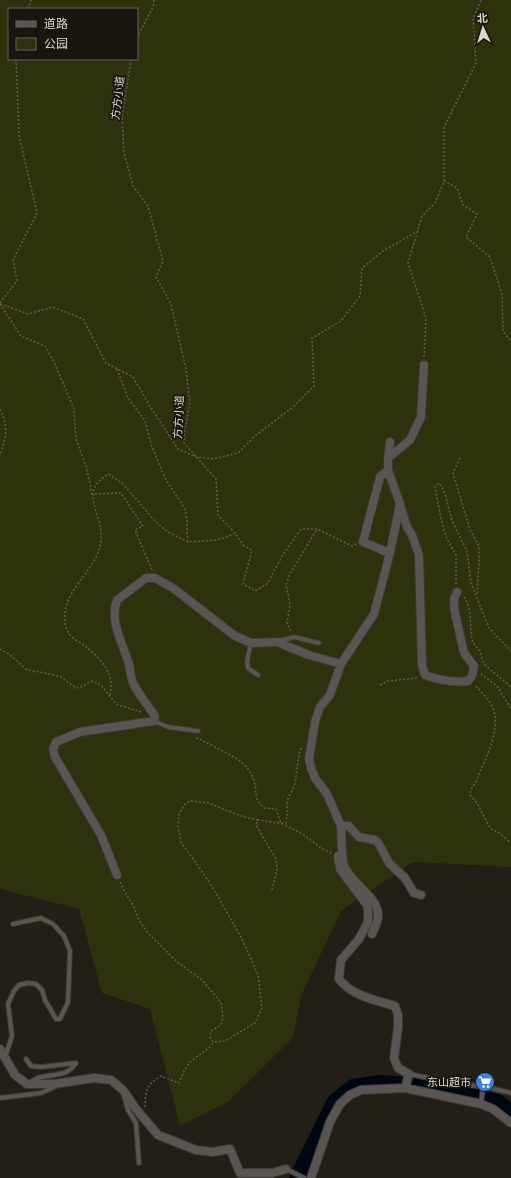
<svg xmlns="http://www.w3.org/2000/svg" width="511" height="1178" font-family="Raleway,'Noto Sans SC',sans-serif">
	<style>
		.green { fill: #2e320c; fill-rule: evenodd }
		.lines { fill: none; stroke-linecap: round; stroke-linejoin: round }
		.river { stroke: #000713; stroke-width: 16 }
		.service-casing { stroke: #3d3830; stroke-width: 6 }
		.minor-casing { stroke: #3d3830; stroke-width: 10 }
		.path { stroke: #615c56; stroke-width: 1.5; stroke-dasharray: 2 2; stroke-linecap: butt }
		.service { stroke: #595552; stroke-width: 4 }
		.minor { stroke: #595552; stroke-width: 8 }
		.labels { text-anchor: middle; dominant-baseline: central; stroke-width: 3.5; stroke-linejoin: round; paint-order: stroke }
		.street-label { font-size: 11px; fill: #dad6d1; stroke: #1a150e }
		.poi-label { font-size: 11px; fill: #dad6d1; stroke: #1a150e; text-anchor: end }
	</style>
	<rect width="100%" height="100%" fill="#231e16"/>
	<path class="green" d="M0,0H511V867L413,862L341,911L301,996L293,1038L229,1101L180,1126L150,1009L102,993L79,909L0,889ZM9,9H137V59H9Z"/>
	<g class="lines">
		<path class="river" d="M297,1178L335,1101L353,1087L381,1083L428,1087L498,1102L511,1113"/>
		<g class="service-casing">
			<path id="service" d="M279,641L294,637L319,643
				M251,643L247,661L248,668L258,675
				M154,721L168,727L198,731
				M5,1057L12,1036L8,1004L14,991L19,985L28,983L36,984L42,990L45,1000L56,1019H60L68,1002L70,951L64,936L53,924L41,918L13,924
				M26,1059L31,1066L41,1067L76,1063C66,1077 58,1073 42,1077C39,1077 34,1080 31,1082
				M409,1074L453,1083L486,1087L511,1093
				M124,1096L128,1110L136,1123L139,1163
				M0,1098L41,1093L56,1086
				M481,1104L483,1087
				M286,1169L304,1178"/>
		</g>
		<g class="minor-casing">
			<path id="minor" d="M388,458L390,442
				M388,470L380,477L363,542L390,553
				M400,505L407,527L412,535L419,555L422,665L425,675C439,680 453,683 468,681L472,676L474,666L464,653L454,608V599L457,592
				M341,664L374,614L390,553L400,504L388,470V458L410,440L421,417L424,365
				M342,853L341,826H349L359,837L375,840L379,844L389,863L405,878L414,893L421,895
				M117,875L101,835L55,757L53,749L56,742L80,732L154,721L155,716C148,706 140,696 134,685C130,678 131,671 129,664C123,644 109,621 117,600L146,578H155L173,588L235,636L251,643L277,642L309,655L341,664L330,695L320,707L315,722L309,759L311,768L315,778L327,794L341,826
				M372,934C374,929 378,922 378,916C379,898 353,884 345,868C343,864 343,858 342,853L338,856L340,869L367,905L368,911V922L359,939L341,960L339,979C352,996 375,1000 395,1006L398,1015V1027L394,1058L398,1068L409,1074L405,1088
				M0,1049L15,1075L27,1084H54L94,1078L111,1080L123,1090L136,1109L158,1135L196,1150L213,1152L230,1149L240,1173H272L286,1169
				M311,1178L330,1122L340,1104L350,1095L361,1090L405,1088L481,1104L493,1109L511,1123"/>
		</g>
		<path class="path" d="M28,9L31,0
			M137,38L153,7L154,0
			M131,59L122,117L124,153L133,186L148,206L163,261L156,277L171,304L186,369L190,403L185,428L184,443L216,479L218,515L235,533L243,545L252,550L243,584L255,591L267,584L284,553L301,529H317L352,546L356,544
			M444,181V127L476,63L473,19L481,0
			M0,303L17,281L13,260L37,213L19,136L16,59
			M0,304L28,314L53,307L83,319L106,363L133,377L151,408L178,449L196,457L213,459L238,453L255,436L293,407L314,386L312,338L341,321L360,296L362,268L383,251L418,231
			M0,304L21,336L45,346L54,362L74,409L76,439L86,466L92,494L121,493L143,526L135,530L152,570
			M424,357L426,318L408,263L422,216L435,203L444,181L457,188L463,205L477,214L466,237L490,257L502,294L503,331L511,342
			M117,369L128,398L145,421L152,447L165,478L185,509L187,521V532L188,541
			M0,409C9,427 6,437 0,456
			M460,458L453,473L470,530L479,546V561L477,595
			M456,584V555L447,539L441,519L435,487L439,483L442,487L445,494L452,521L467,551L471,583L489,628L511,651
			M464,597C473,610 469,624 472,639C473,645 477,647 480,651C482,655 481,659 484,663C492,673 503,678 511,688
			M291,631L287,623L290,605L286,585L290,574L317,529
			M0,649L9,654L27,670L45,673L61,677L76,688L81,687L92,681L101,685L116,704L141,712
			M481,674L497,686L511,709
			M380,685L388,681L417,678
			M476,686C482,693 491,701 494,711C500,731 485,760 477,779C475,785 470,788 470,795L477,803L490,828L499,833L511,843
			M110,695C111,691 111,687 111,683C110,669 96,654 85,646C78,641 68,637 66,627C58,591 95,575 101,542C105,515 76,492 109,474L123,484L156,522L168,532L188,542L217,540L234,534
			M196,738C203,740 207,743 213,746C230,755 248,761 254,781C258,795 252,796 264,808L276,809L281,823L304,835L321,848L331,853
			M120,882L127,896L132,903L139,920L148,933L176,961L202,980L219,1000L222,1005V1010L223,1017L221,1025L211,1031L210,1037L213,1042L225,1041L255,1023L262,1008L258,975L242,939L210,883L181,842L178,827L179,814L184,805L190,801L208,803L244,817L258,820
			M272,890L277,869L276,859L256,825L258,820C267,820 276,824 286,823C287,816 287,811 287,804C287,797 292,793 294,786C298,773 296,759 302,746
			M145,1107C145,1091 147,1084 161,1076L179,1083L184,1071L190,1062L211,1046L213,1042"/>
		<use href="#service" class="service"/>
		<use href="#minor" class="minor"/>
	</g>
	<defs>
		<g id="supermarket-disc" transform="scale(1)"><circle r="9.5" fill="#3f7fe0" stroke="#1a150e"/><path d="M-6-5.5h2.5l.6 2H6L4.5 2H-2.5L-4.4-4H-6ZM-1.5 3.2a1.3 1.3 0 1 0 .1 0ZM3 3.2a1.3 1.3 0 1 0 .1 0Z" fill="#fff"/></g>
	</defs>
	<g fill-rule="evenodd">
		<use href="#supermarket-disc" x="485" y="1082"/>
	</g>
	<g class="labels">
		<g class="street-label">
			<text transform="translate(118 98) rotate(-83)">方方小道</text>
			<text transform="translate(179 417) rotate(-87)">方方小道</text>
		</g>
		<g class="poi-label">
			<text x="471" y="1082">东山超市</text>
		</g>
	</g>
	<rect x="8" y="8" width="130" height="52" fill="#1a150e" stroke="#67625c"/>
	<rect x="16" y="21" width="20" height="6" fill="#595552" stroke="#67625c"/>
	<text x="44" y="28" font-size="12" fill="#dad6d1">道路</text>
	<rect x="16" y="38" width="20" height="12" fill="#2e320c" stroke="#67625c"/>
	<text x="44" y="48" font-size="12" fill="#dad6d1">公园</text>
	<g transform="translate(483 28) rotate(356)" stroke="#1a150e" stroke-width="3" paint-order="stroke">
	<path d="M0-3L7 15L0 10L-7 15Z" fill="#dad6d1"/>
	<text y="-6" font-size="11" font-weight="bold" text-anchor="middle" fill="#dad6d1">北</text>
	</g>
</svg>
